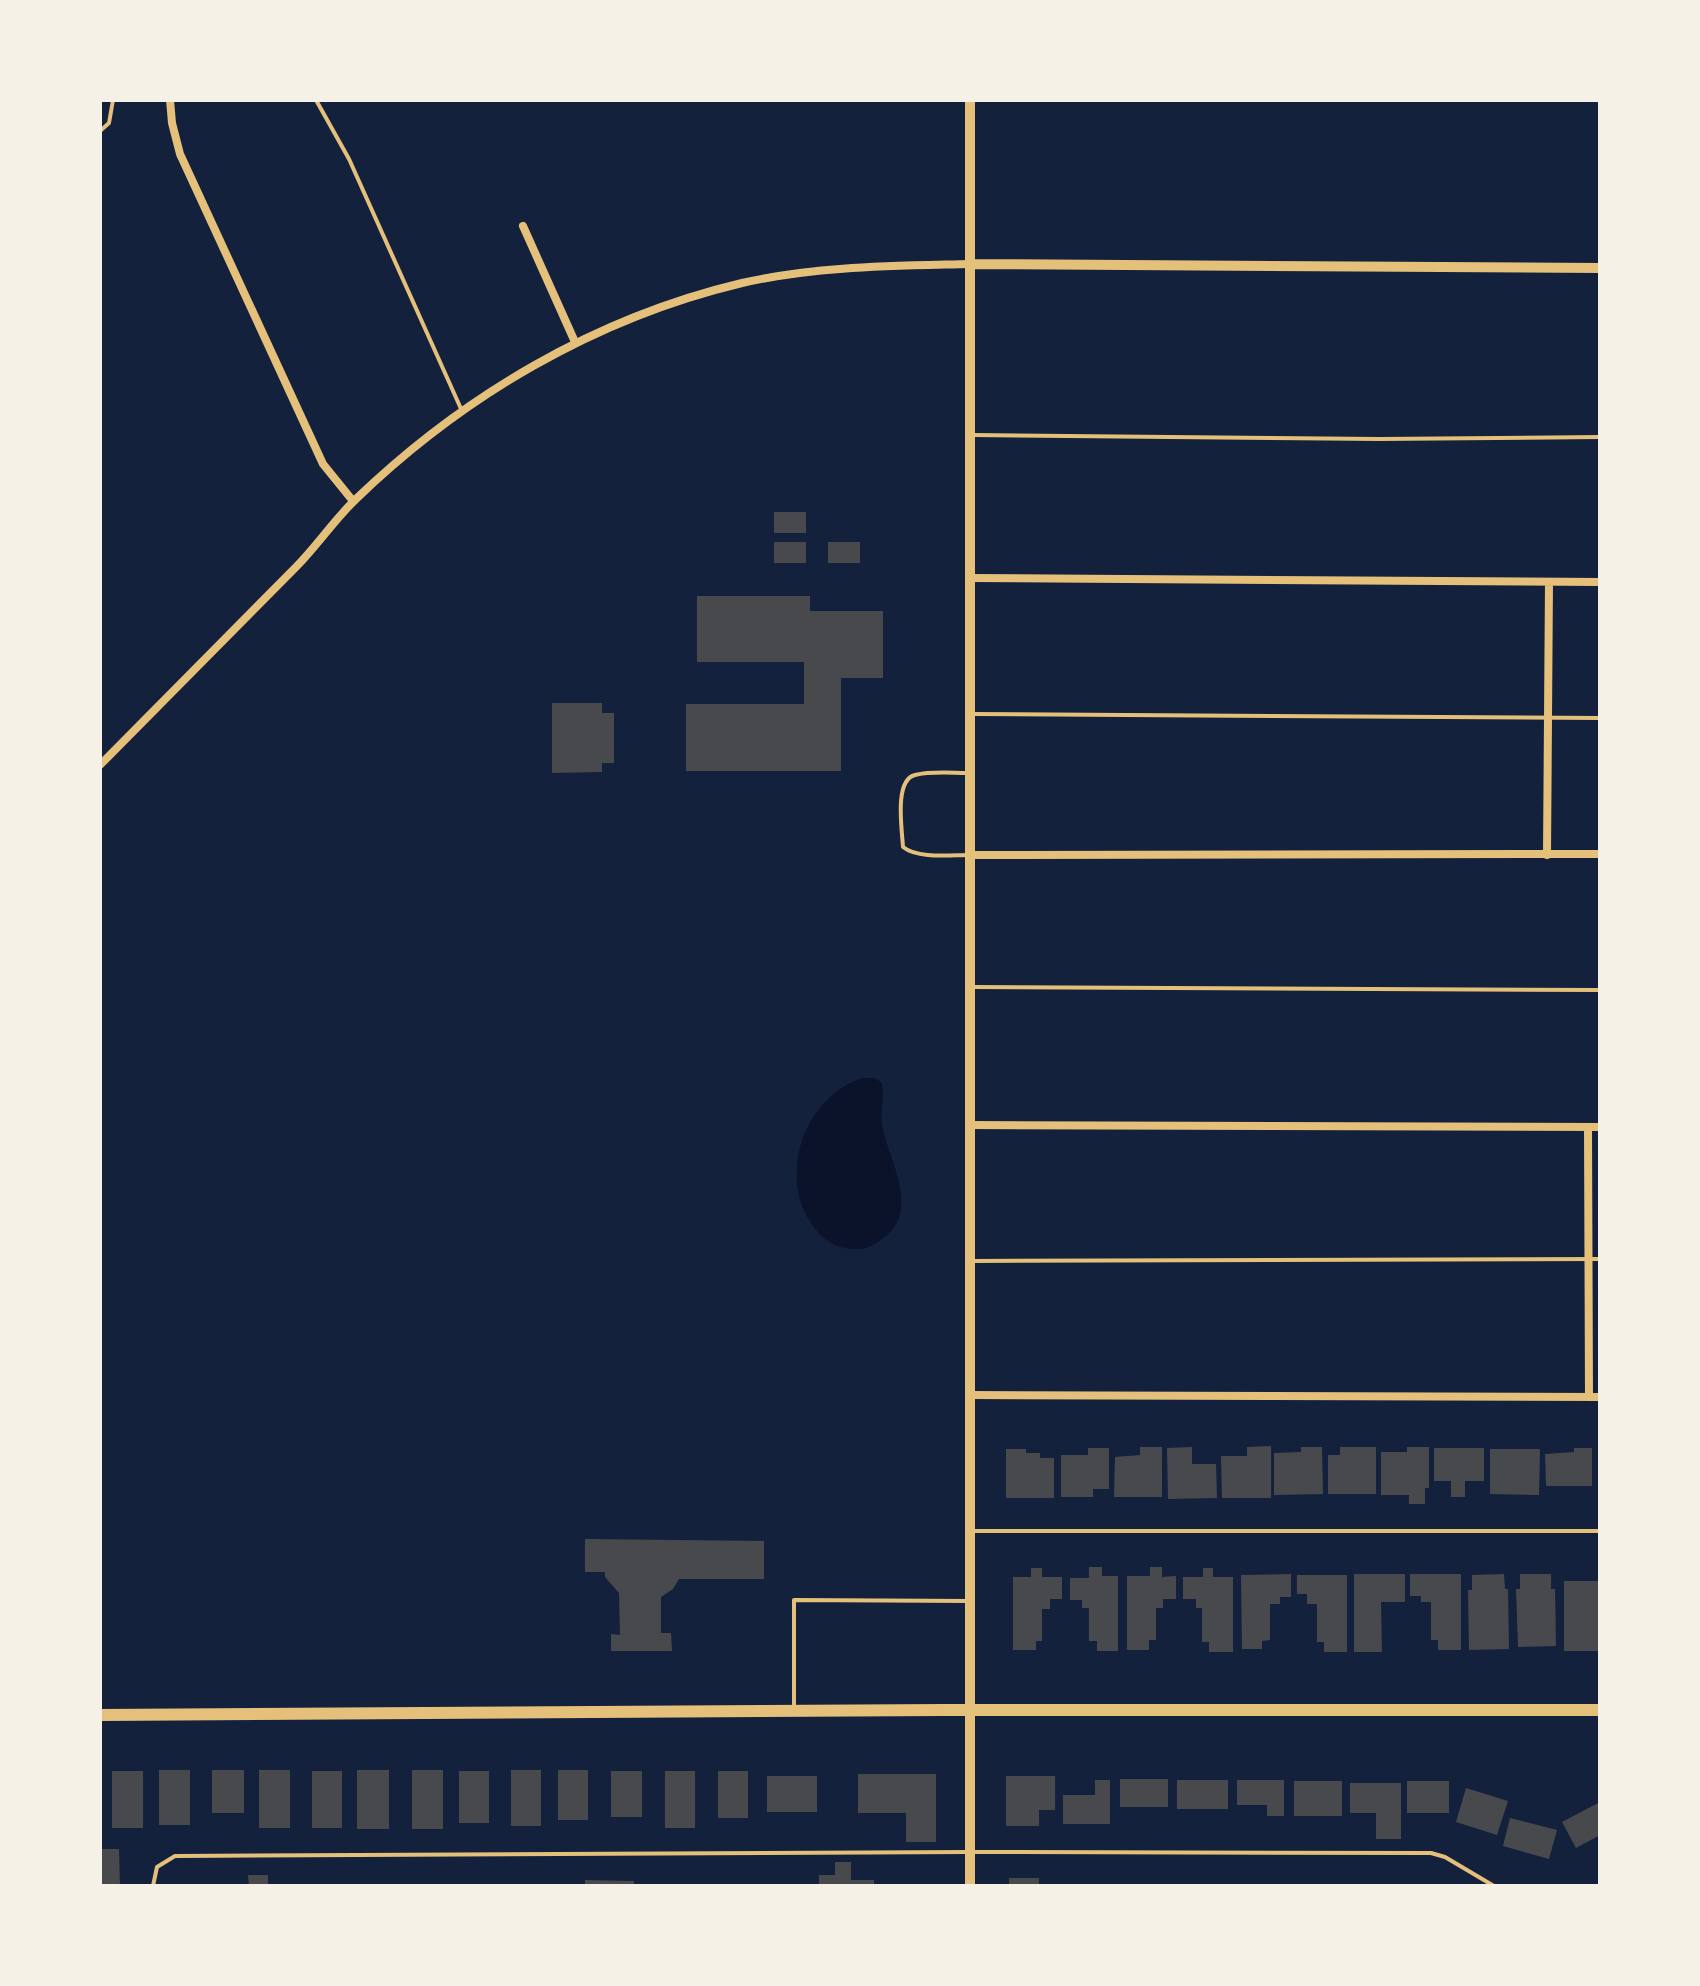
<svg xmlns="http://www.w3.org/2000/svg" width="1700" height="1986" font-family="Poppins,sans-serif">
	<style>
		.water { fill: #0b132b }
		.building { fill: #48494c }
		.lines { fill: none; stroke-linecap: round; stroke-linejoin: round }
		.service { stroke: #e5c07b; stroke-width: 4 }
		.minor { stroke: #e5c07b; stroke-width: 8 }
		.tertiary { stroke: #e5c07b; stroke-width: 10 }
		.secondary { stroke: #e5c07b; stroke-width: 12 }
	</style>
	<rect width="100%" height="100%" fill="#14213d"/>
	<path class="water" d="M863,1078H875L882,1083C885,1097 880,1110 882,1125C887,1153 907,1185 900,1214C898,1226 888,1235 878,1242C868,1250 857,1250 844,1248C830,1245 819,1235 811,1223C778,1173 805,1096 863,1078Z"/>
	<path class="building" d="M774,512H806V533H774Z
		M774,542H806V563H774Z
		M828,542H860V563H828Z
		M697,596H810V611H883V678H841V771H686V704H804V662H697Z
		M552,703H602V713H614V763H602V772L552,773Z
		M1271,1446V1498H1222L1221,1456H1247V1447Z
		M1140,1447H1162V1497H1114L1115,1457L1140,1455Z
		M1192,1447V1464H1216L1217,1498L1168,1499L1167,1448Z
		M1301,1447H1322L1323,1494L1274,1495V1453L1301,1452Z
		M1340,1447H1376V1494H1328V1455H1340Z
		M1407,1447H1429V1488H1425V1504H1409V1495H1381V1452H1407Z
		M1088,1448H1109V1489H1093V1497H1061V1455H1088Z
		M1434,1448H1484V1481H1465V1497H1451V1481H1434Z
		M1574,1448H1592V1486H1546L1545,1454L1574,1452Z
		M1006,1449H1026V1453H1040V1458H1054V1498H1006Z
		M1490,1449H1540L1539,1495L1490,1494Z
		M585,1539L764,1541V1579H679L673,1589L661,1597V1633H671L672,1651H611V1634L620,1635L619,1593L605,1577V1572H585Z
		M1089,1567H1102V1576H1118V1651H1097V1641H1089V1608H1082V1600H1070V1578H1089Z
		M1150,1567H1162V1577L1176,1576V1599H1163V1608H1156V1640H1149V1650H1127V1576H1150Z
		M1031,1568H1042V1577H1062V1599H1050V1609H1042V1641H1036V1650H1013V1577H1031Z
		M1203,1568H1213V1577H1233V1652H1209V1642H1202V1608H1196V1599H1183V1577H1203Z
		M1291,1574V1597H1280V1604H1270V1640L1262,1641V1649H1242L1241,1575Z
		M1354,1574H1405V1602H1381L1382,1652H1354Z
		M1410,1574H1461V1650H1438V1640H1431V1602H1421V1596H1410Z
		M1504,1574L1505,1589H1508L1509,1649L1469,1650L1468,1590H1472V1575Z
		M1520,1574H1551V1589H1555L1556,1646L1518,1647L1516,1589H1520Z
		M1297,1575H1347V1652H1324V1642H1317V1604H1307V1594H1297Z
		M1564,1581H1600L1599,1651H1564Z
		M159,1770H190V1825H159Z
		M212,1770H244V1813H212Z
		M259,1770H290V1828H259Z
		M357,1770H389V1829H357Z
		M412,1770H443V1829H412Z
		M511,1770H541V1826H511Z
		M558,1770H588V1820H558Z
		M112,1771H143V1828H112Z
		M312,1771H342V1828H312Z
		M459,1771H489V1823H459Z
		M611,1771H642V1817H611Z
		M665,1771H695V1828H665Z
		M718,1771H748V1818H718Z
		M858,1774H936V1842H906V1813H858Z
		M767,1776H817V1812H767Z
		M1006,1776H1055V1810H1039V1826H1006Z
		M1120,1779H1168V1807H1120Z
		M1095,1780H1110V1824H1063V1795H1095Z
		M1177,1780H1228V1809H1177Z
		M1237,1780H1284V1816H1267V1805H1237Z
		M1294,1781H1342V1816H1294Z
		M1407,1781H1449V1813H1407Z
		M1350,1783H1401V1839H1376V1813H1350Z
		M1466,1788L1508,1801L1497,1835L1456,1822Z
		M1600,1802V1835L1576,1848L1562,1822Z
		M1510,1818L1557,1830L1549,1859L1503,1846Z
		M100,1849H119L120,1886H100Z
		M835,1862H851V1880H874V1886H819V1875H835Z
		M248,1875H268V1886H249Z
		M1009,1878H1039V1886H1009Z
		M585,1880L634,1881V1886H585Z"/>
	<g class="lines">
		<path class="service" d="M316,100L349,159L462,411
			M100,131L109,123L113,100
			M972,435L1379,439L1600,437
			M972,714L1600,718
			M967,773C951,773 931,771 915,775C894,780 902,829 903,847C918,859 950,855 969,855
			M972,987L1600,990
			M972,1261L1600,1259
			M973,1531H1600
			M794,1708V1600L970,1601
			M153,1886L157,1867L175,1856L970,1852L1431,1853L1445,1857L1494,1886"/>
		<path class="minor" d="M170,100L172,123L180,154L323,464L353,501
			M523,226L575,342
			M970,578L1600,582
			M100,765C165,699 231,633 296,567C317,546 334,520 356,499C463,396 595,318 742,283C816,266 894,266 970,264
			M969,855L1600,854
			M1547,855L1549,582
			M970,1125L1600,1127
			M1588,1127L1589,1397
			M970,1395L1600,1397"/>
		<path class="tertiary" d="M970,264L1600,268
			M970,1886V100"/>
		<path class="secondary" d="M100,1715L944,1710H1600"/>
	</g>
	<rect width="1700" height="1986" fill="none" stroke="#f6f1e7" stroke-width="204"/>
</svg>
